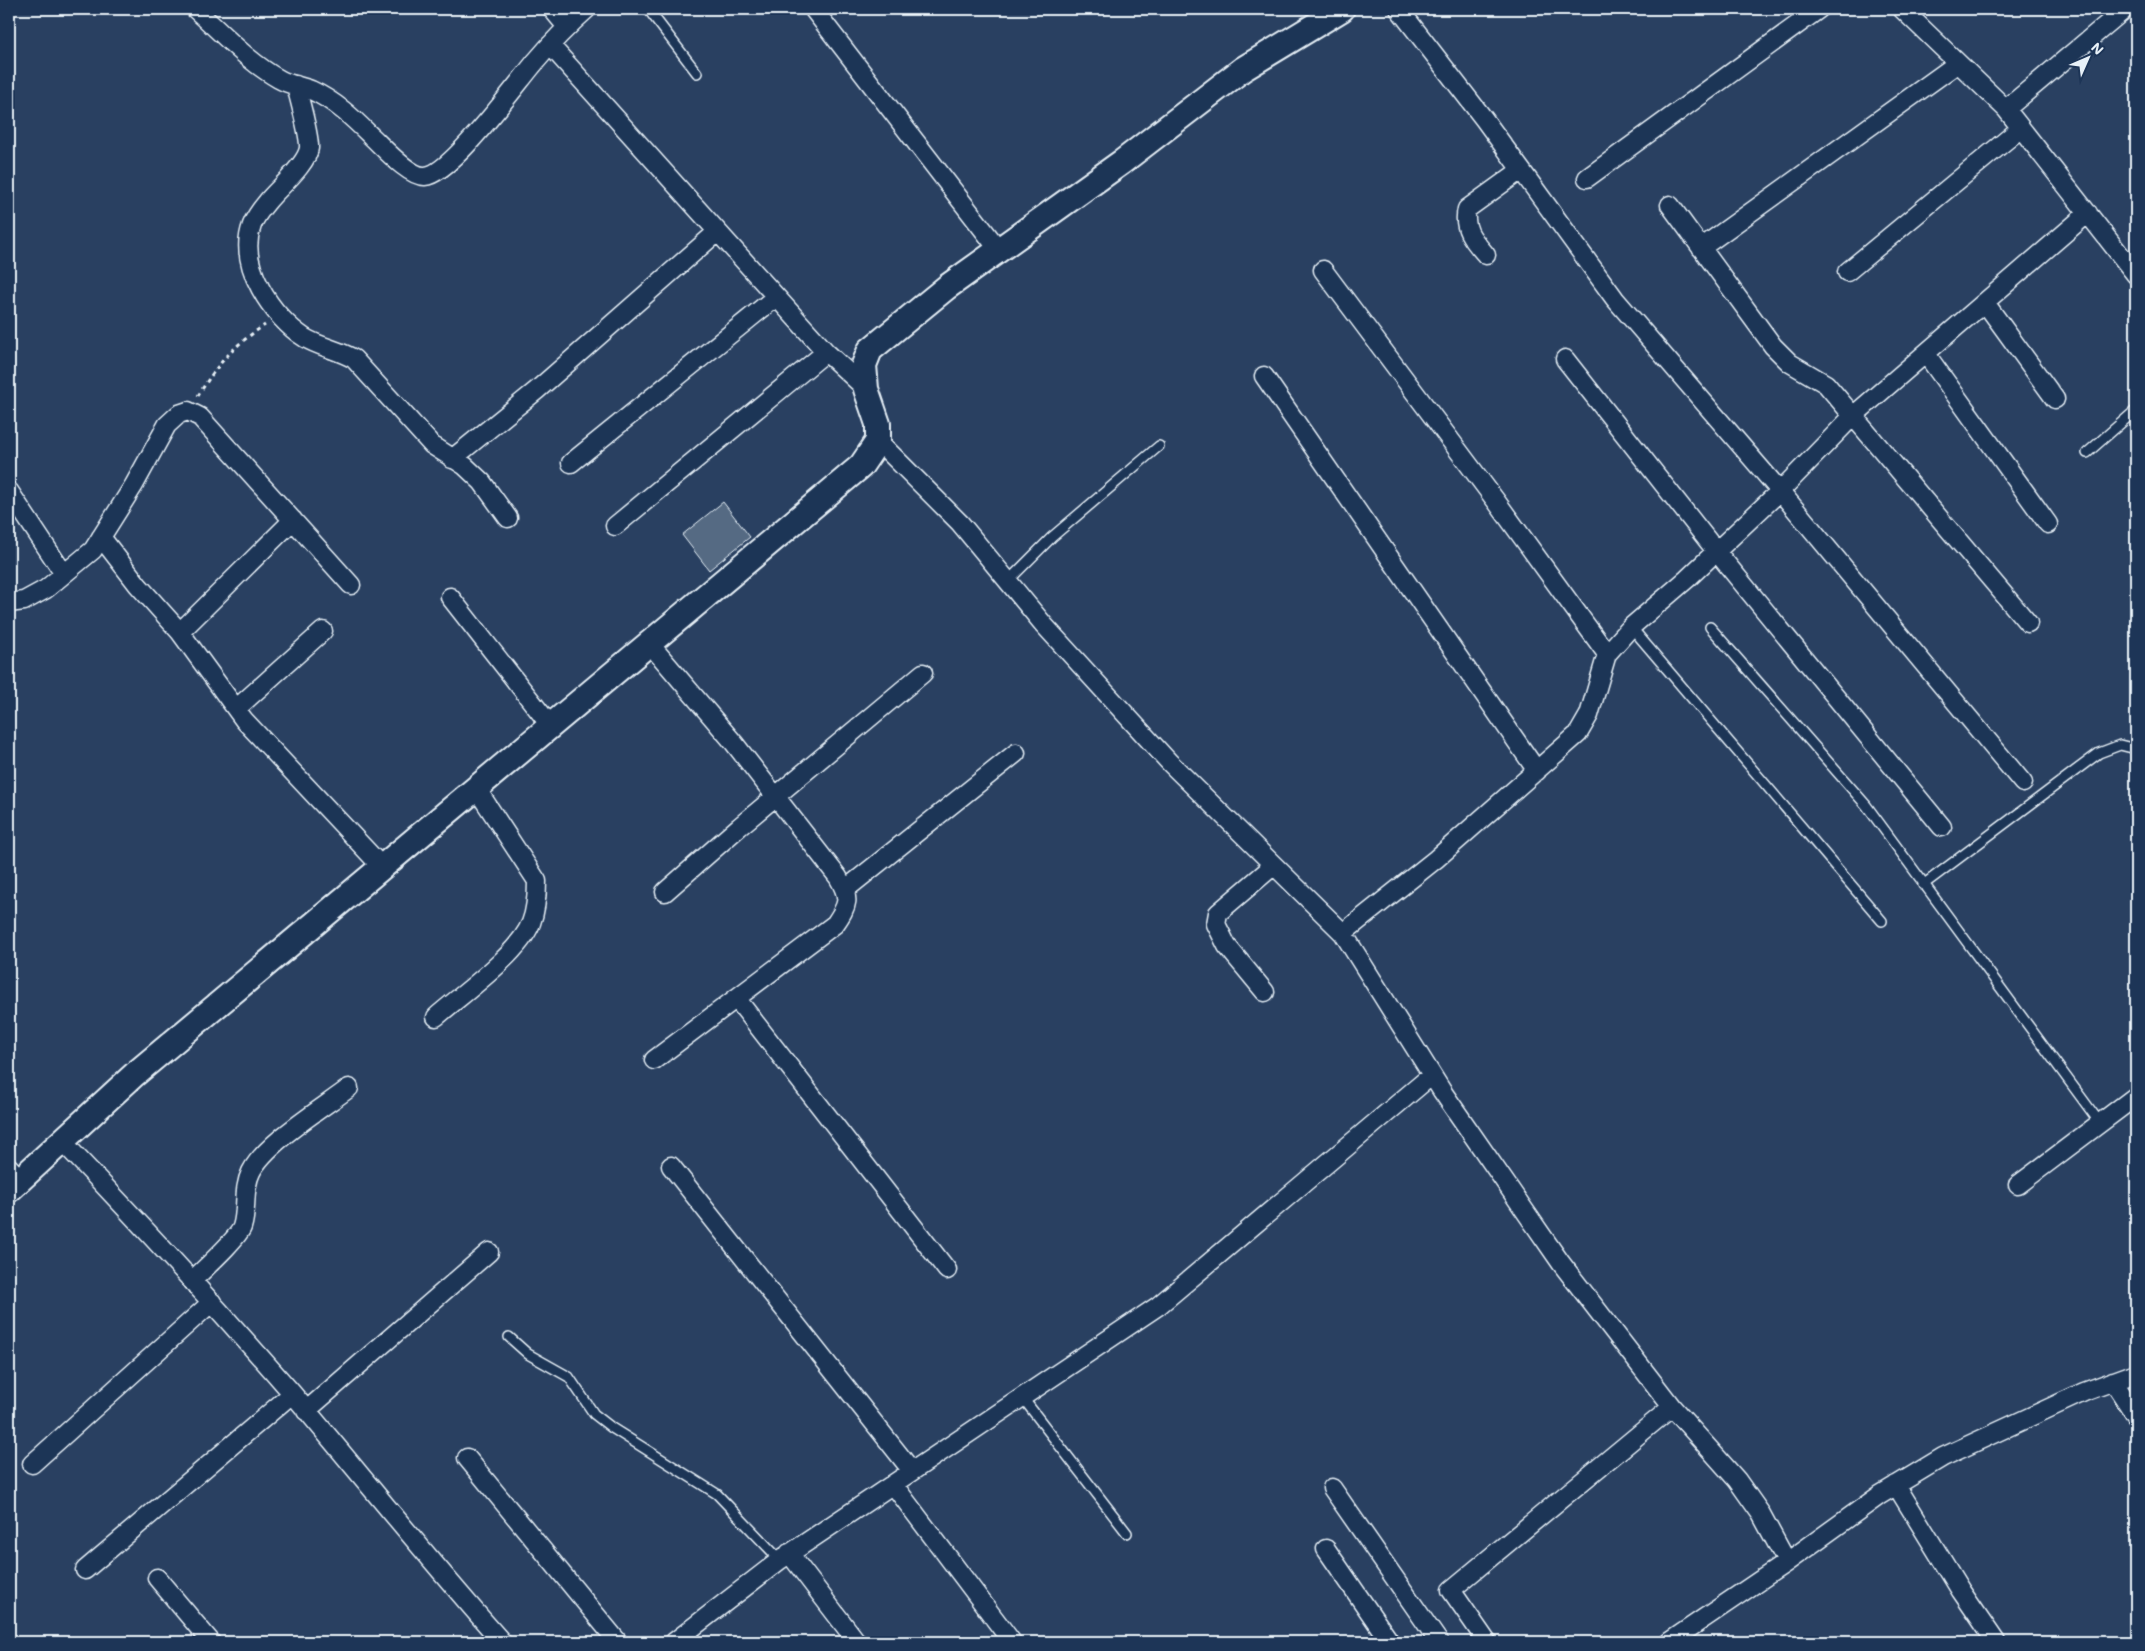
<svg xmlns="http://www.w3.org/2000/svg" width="2145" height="1651" font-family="Mali,sans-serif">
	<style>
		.building { fill: #556a83; stroke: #e8f1f8 }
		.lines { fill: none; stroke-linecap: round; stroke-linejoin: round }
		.lane-casing { stroke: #e8f1f8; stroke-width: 12 }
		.street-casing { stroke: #e8f1f8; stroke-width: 21 }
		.secondary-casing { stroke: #e8f1f8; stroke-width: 28 }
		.path { stroke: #e8f1f8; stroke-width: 3; stroke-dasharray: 4 4; stroke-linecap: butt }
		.lane { stroke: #1d3557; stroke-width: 9 }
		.street { stroke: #1d3557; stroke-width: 18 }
		.secondary { stroke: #1d3557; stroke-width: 24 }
	</style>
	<rect width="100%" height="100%" fill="#294061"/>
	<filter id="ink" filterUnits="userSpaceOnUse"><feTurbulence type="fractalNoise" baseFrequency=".02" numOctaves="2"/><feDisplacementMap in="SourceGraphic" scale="10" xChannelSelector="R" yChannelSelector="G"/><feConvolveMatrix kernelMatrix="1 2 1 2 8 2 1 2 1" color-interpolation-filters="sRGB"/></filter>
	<g filter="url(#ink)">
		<path class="building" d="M723,502L750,537L709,570L682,535Z"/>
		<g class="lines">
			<g class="lane-casing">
				<path id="lane" d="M648,9L697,73
					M2087,453L2136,410
					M1008,581L1052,537L1159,446
					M1631,627L1882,921
					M1710,627L1866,805L2100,1123
					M1923,885L2099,753L2120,745L2136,749
					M509,1337L528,1354L569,1377L594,1414L612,1428L717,1494L780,1560
					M1022,1397L1127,1533"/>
			</g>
			<g class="street-casing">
				<path id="street" d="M195,9C221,32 248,62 279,79C289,85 301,86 311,90C335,101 353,118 371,136C382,146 409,177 425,176C451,175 518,82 537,60C552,42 569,25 587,9
					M552,9L567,27
					M1399,9L1484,119L1615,299L1780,491L2023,783
					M1902,9L2006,109L2136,275
					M814,10L999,250
					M550,45L826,352L866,389
					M296,85C299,99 310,136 309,148C307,165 277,189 267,202C262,208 255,217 252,225C237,265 272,317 305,338C320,347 339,350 354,359L432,445L465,466L482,482L508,518
					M2006,109L2125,9
					M1587,178L1819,9
					M1670,205L1773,346L1790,363L1826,384L2028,623
					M1701,248L1958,63
					M1486,255C1474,241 1462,229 1467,209L1521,170
					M1323,270L1496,501L1607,654
					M1847,272L2021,128
					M1986,304L2055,399
					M1926,354L2048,524
					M1565,359L1716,551L1942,827
					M1264,376L1537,771
					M878,441L960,523L1044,625L1170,763L1343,933L1436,859L1578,734L1589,715L1607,654L1631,627L1687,579L1780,491L1853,416L2088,213
					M452,459L537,390L717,232
					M571,463L776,297
					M9,491L64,574
					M615,526L826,352
					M101,537L138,585L180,632L244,720L382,867
					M450,597L550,725
					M9,603L24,601L46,589L93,550L134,485L167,425L179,414L188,411L200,417L351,585
					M180,632L293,520
					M649,643L734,743L838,877C851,899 848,905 835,924L654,1060
					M236,709L323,631
					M846,889L1016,753
					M665,892L739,827L923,673
					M1343,933L1442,1091L1561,1263L1672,1407L1451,1590L1487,1642
					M1265,992L1227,946L1216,924L1218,913L1273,866
					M736,998L947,1270
					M436,1017C462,994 518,955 531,923C536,910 537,895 537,881L476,788
					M62,1141C141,1224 217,1307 292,1393C362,1476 430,1561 502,1642
					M671,1166L912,1471
					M9,1167L20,1179
					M2018,1185L2136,1096
					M193,1280C203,1270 238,1238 242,1227C248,1209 242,1190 251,1172C265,1143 323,1108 349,1088
					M2113,1381L2136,1416
					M1672,1407L1737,1480L1761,1514L1787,1562
					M306,1411L489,1252
					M467,1458L618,1642
					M32,1464L212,1302
					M893,1484L1012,1642
					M1896,1485L1961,1591L1996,1642
					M1332,1488L1439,1642
					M1326,1549L1390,1642
					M789,1553L857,1642
					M85,1570L292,1394
					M157,1578L211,1642
					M674,1642L780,1560L1158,1306L1432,1075
					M1669,1642L1787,1562L1880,1495L1943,1457L2084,1392L2136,1373"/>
			</g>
			<g class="secondary-casing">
				<path id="secondary" d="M9,1190L135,1074L861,466L878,441V424L866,389L864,365L870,350L947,287L1122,162L1243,69L1342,9"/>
			</g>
			<path class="path" d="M198,396C217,364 234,345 265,325"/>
			<use href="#lane" class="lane"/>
			<use href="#street" class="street"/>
			<use href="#secondary" class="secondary"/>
		</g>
	</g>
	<rect width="2145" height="1651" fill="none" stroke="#1d3557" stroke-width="30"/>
	<rect x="15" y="15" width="2115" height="1621" fill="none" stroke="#e8f1f8" stroke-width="2" filter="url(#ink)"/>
	<g transform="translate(2088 58) rotate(45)" stroke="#1d3557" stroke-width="4" paint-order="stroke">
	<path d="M0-4L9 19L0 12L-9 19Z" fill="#e8f1f8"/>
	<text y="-8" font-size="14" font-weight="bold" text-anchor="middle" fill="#e8f1f8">N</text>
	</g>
</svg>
